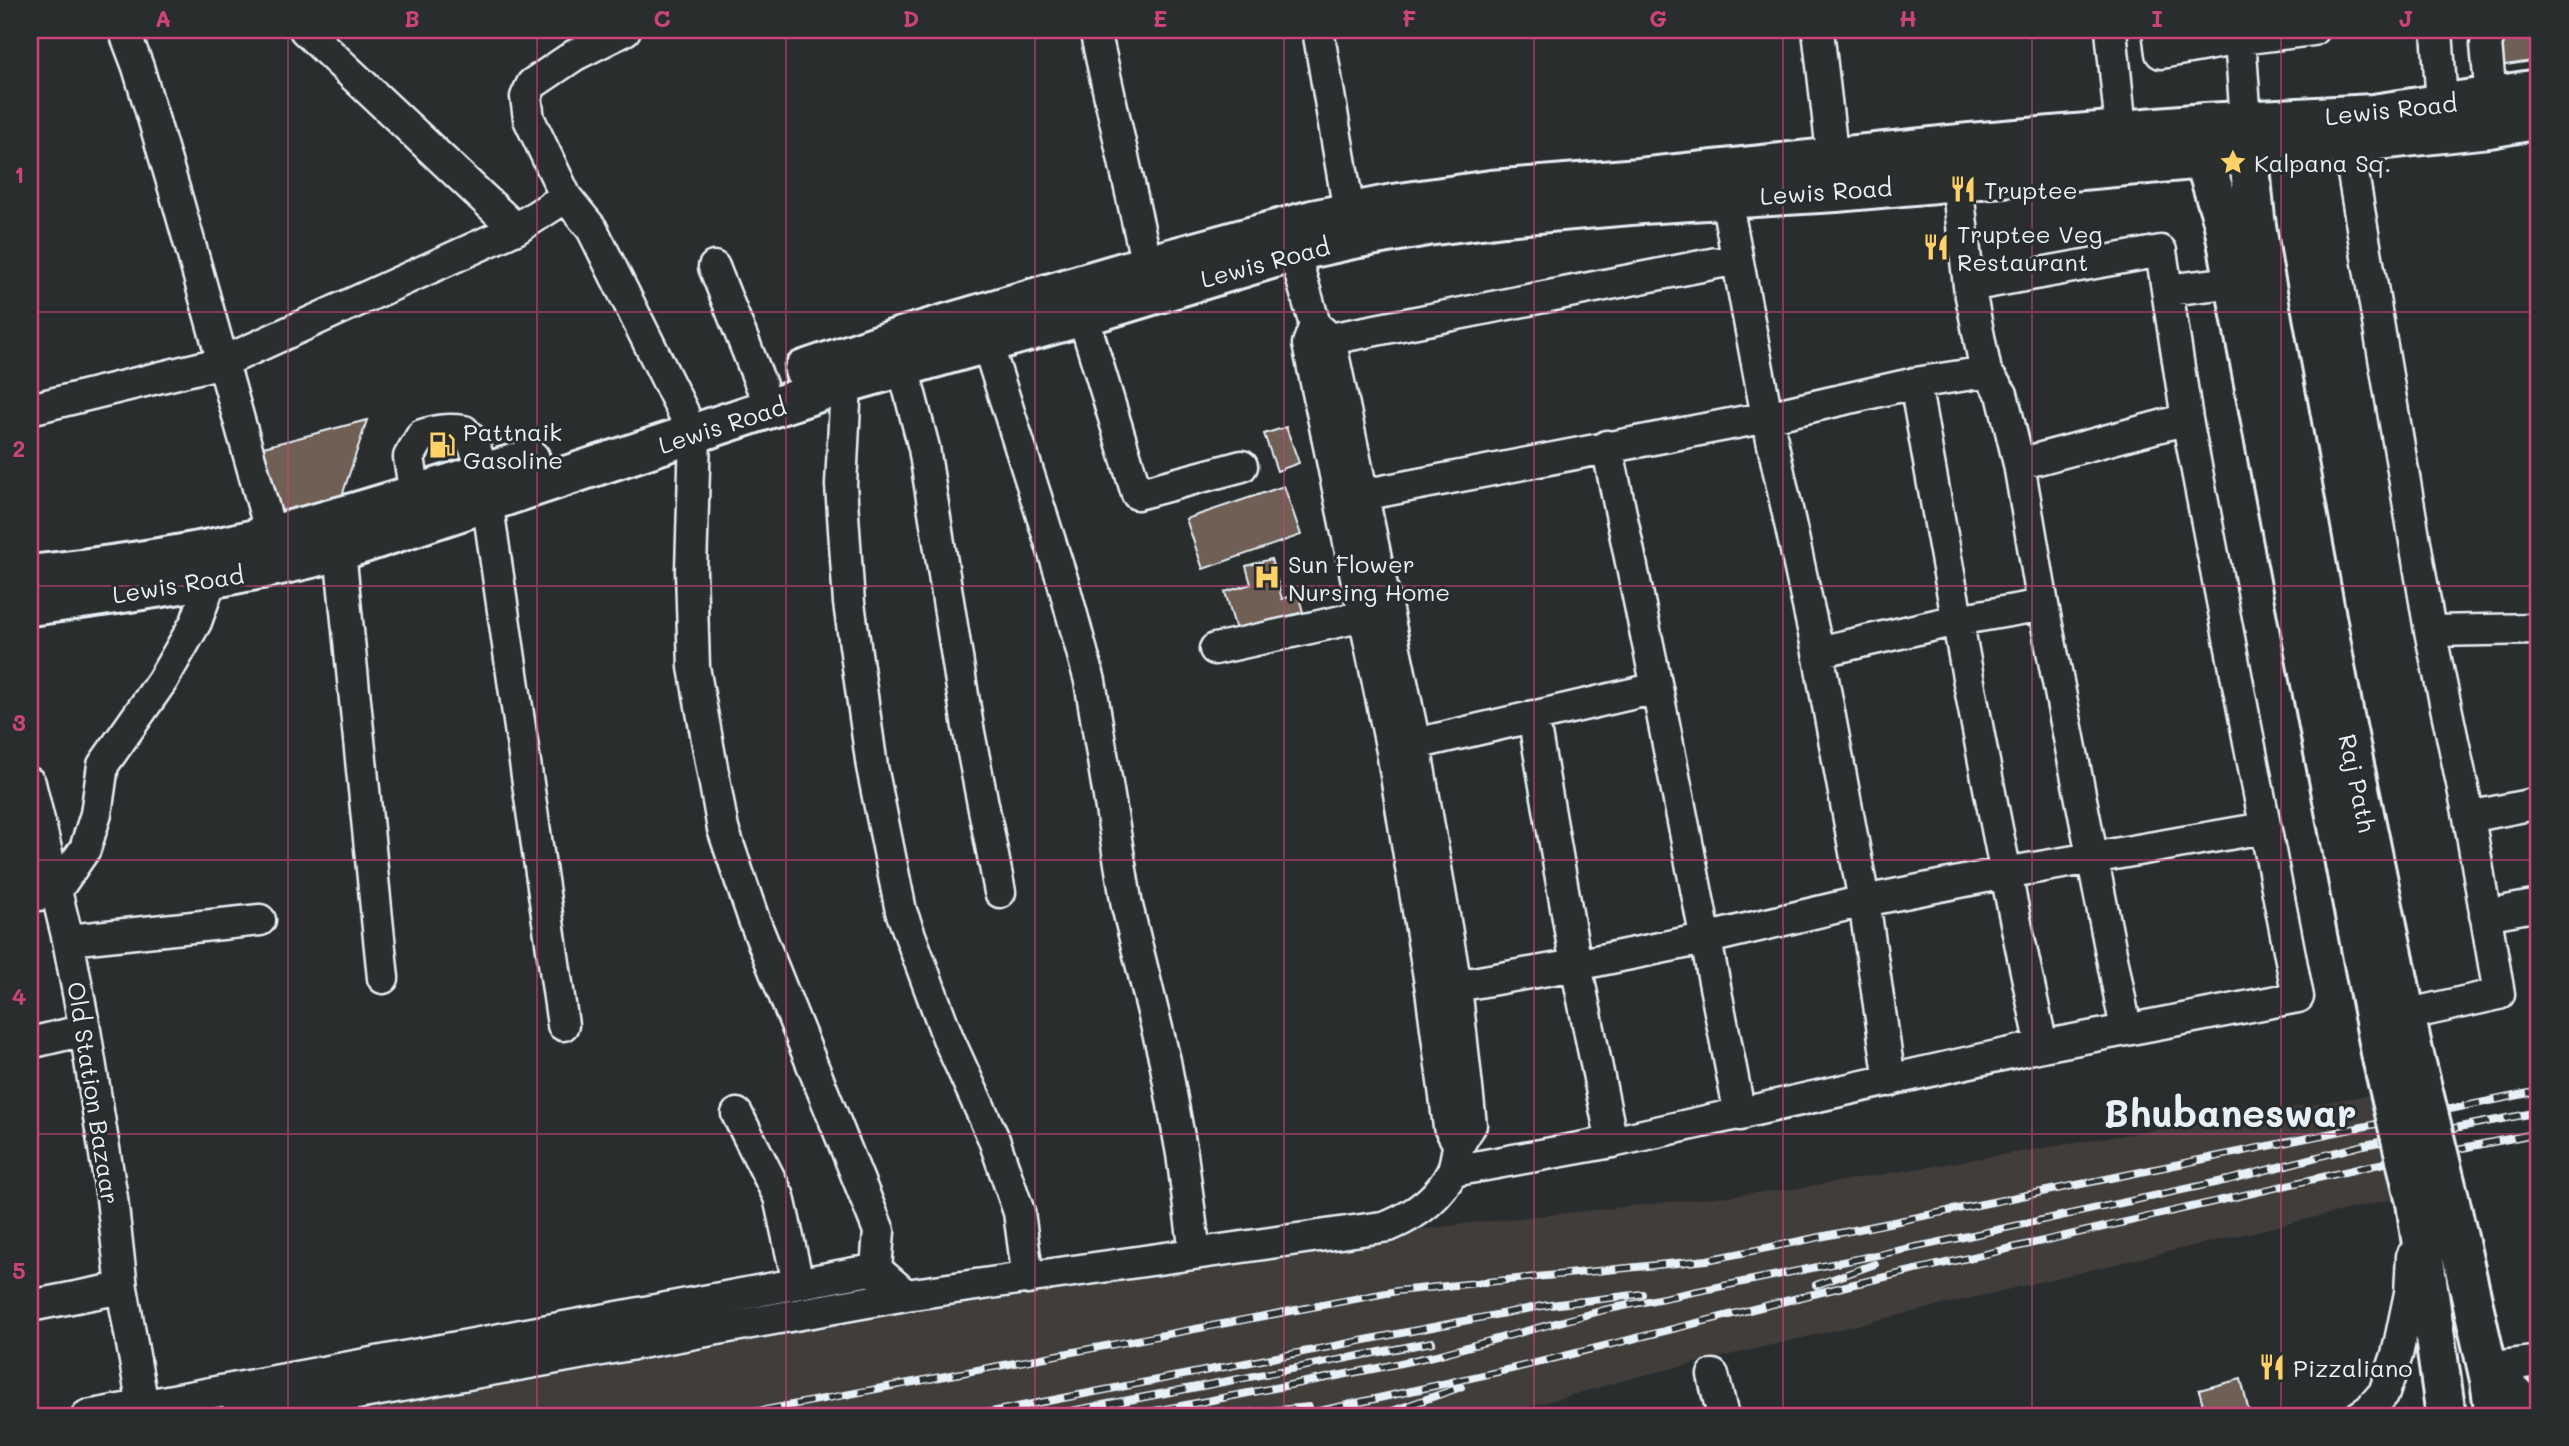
<svg xmlns="http://www.w3.org/2000/svg" width="2569" height="1446" font-family="Mali,sans-serif">
	<style>
		.built { fill: #3f3c3a }
		.building { fill: #6f5f55; stroke: #e8f1f8; stroke-width: 2 }
		.lines { fill: none; stroke-linecap: round; stroke-linejoin: round }
		.minor-casing { stroke: #e8f1f8; stroke-width: 35 }
		.major-casing { stroke: #e8f1f8; stroke-width: 44 }
		.minor { stroke: #2a2d2e; stroke-width: 30 }
		.major { stroke: #2a2d2e; stroke-width: 38 }
		.rail-casing { stroke: #e8f1f8; stroke-width: 8 }
		.rail { stroke: #2a2d2e; stroke-width: 5; stroke-dasharray: 16; stroke-linecap: butt }
		.major-bridge-casing { stroke: #e8f1f8; stroke-width: 44; stroke-linecap: butt }
		.major-bridge { stroke: #2a2d2e; stroke-width: 38 }
		.grid { fill: none; stroke: #ca437a; stroke-width: 2; stroke-opacity: 0.55 }
		.labels { text-anchor: middle; dominant-baseline: central; stroke-width: 6; stroke-linejoin: round; paint-order: stroke }
		.street-label { font-size: 24px; fill: #e8f1f8; stroke: #2a2d2e }
		.poi-label { font-size: 24px; fill: #e8f1f8; stroke: #2a2d2e; text-anchor: start }
		.town-label { font-size: 38px; font-weight: bold; fill: #e8f1f8; stroke: #2a2d2e }
		.neatline { fill: none; stroke: #ca437a; stroke-width: 2.5 }
		.grid-label { font-size: 23px; text-anchor: middle; font-weight: bold; fill: #ca437a }
	</style>
	<rect width="100%" height="100%" fill="#2a2d2e"/>
	<filter id="ink" filterUnits="userSpaceOnUse"><feTurbulence type="fractalNoise" baseFrequency=".0143" numOctaves="2"/><feDisplacementMap in="SourceGraphic" scale="14" xChannelSelector="R" yChannelSelector="G"/><feConvolveMatrix kernelMatrix="1 2 1 2 8 2 1 2 1" color-interpolation-filters="sRGB"/></filter>
	<g filter="url(#ink)">
		<path class="built" d="M2382,1093L2401,1197L1640,1376L1496,1416H155L865,1287L898,1312L1139,1267L1463,1224L1792,1189Z"/>
		<path class="building" d="M2493,30H2539V60L2499,66Z
			M367,420L340,502L285,521L256,449Z
			M1286,427L1299,463L1277,471L1264,434Z
			M1284,486L1301,535L1203,569L1186,519Z
			M1271,559L1282,599L1298,594L1303,612L1236,630L1225,592L1251,584L1246,566Z
			M2241,1379L2250,1416H2206L2199,1390Z"/>
		<g class="lines">
			<g class="minor-casing">
				<path id="minor" d="M124,30L138,67L178,202L271,534
					M305,30L516,229
					M625,30L575,55L532,84L526,97L529,119L566,197L592,229L683,412
					M1095,30L1147,265
					M1318,30L1349,212
					M1818,30L1835,179
					M2111,30L2121,130
					M2158,30L2161,53L2240,39L2313,30
					M2437,30L2442,105
					M2240,39L2246,121
					M2491,98L2486,44L2492,31
					M2348,144L2430,631L2469,817L2499,994L2405,1015
					M1726,198L1767,417L1818,652L1864,901L1890,1081
					M714,267L761,385
					M1969,286L1986,372L2002,394L2019,464L2187,419
					M2167,290L2235,282
					M1083,316L1137,494L1242,466
					M1315,325L1308,344L1392,751L1431,990L1449,1127L1459,1145
					M1330,339L1737,259
					M987,343L1063,582L1090,681L1127,906L1165,1061L1182,1154L1195,1253
					M903,367L924,448L968,727L1000,892
					M846,383L841,485L849,603L872,767L901,911L948,1038L993,1137L1019,1212L1028,1279
					M1915,383C1954,605 1994,826 2042,1046
					M30,409L223,362L516,229L566,197
					M695,435L691,571L694,667L723,829L754,920L879,1231L876,1269
					M1607,446L1657,688L1740,1115
					M415,494L409,457L422,435C437,430 448,429 464,431L471,439L485,473
					M1362,495L1767,417L1915,383L1986,372
					M487,500L563,1025
					M340,551L383,978
					M2043,605L2126,1029
					M2430,631L2539,629
					M1215,649L1364,616
					M1818,652L1957,620L2043,605L2019,464
					M1533,716L1576,965L1612,1142
					M1415,744L1657,688
					M30,783L68,940L85,1030L112,1198L122,1288L143,1406
					M2469,817L2539,803
					M30,897L56,891L85,849L96,814L103,765L162,681L196,622L211,580
					M2485,915L2539,905
					M68,940L260,920
					M1456,986L1576,965L1704,939L1864,901L2005,873L2264,828
					M30,1043L85,1030
					M737,1114L779,1197L798,1283
					M1453,1171L1612,1142L2042,1046L2298,997L2187,419L2161,251L1969,286L1957,182
					M30,1306L122,1288
					M2487,1368L2539,1361
					M1713,1375L1723,1416
					M87,1416L876,1269L906,1295L1389,1226C1415,1215 1439,1198 1452,1172C1456,1163 1456,1153 1459,1145C1462,1138 1467,1131 1471,1125L1456,986L1415,744L1330,339L1315,325L1294,252
					M235,1416L906,1295
					M2360,1416L2369,1410L2384,1393L2397,1355L2410,1293L2412,1256"/>
			</g>
			<g class="major-casing">
				<path id="major" d="M2246,126L2255,219L2262,264L2344,716L2412,1047
					M2205,133L2204,159L2223,220L2382,1058
					M804,370L901,337L1147,265L1312,220L1393,204L1491,190L1639,178L1970,143L2205,123L2373,114L2539,89
					M30,575C93,568 156,560 219,547C324,525 427,490 530,459
					M30,606C134,592 238,577 340,551L846,383L1083,316L1294,252L1353,239L1427,226L1504,216L1642,204L1836,192L2204,159L2489,128L2539,119
					M2449,1198L2490,1380L2495,1416
					M2416,1202L2446,1416
					M2490,1380L2511,1392L2536,1416"/>
			</g>
			<use href="#minor" class="minor"/>
			<use href="#major" class="major"/>
			<g class="rail-casing">
				<path id="rail" d="M1816,1285L1875,1264
					M733,1416L1397,1291L1707,1260L2539,1091
					M970,1416L1542,1306L1642,1294
					M1045,1416L1432,1342
					M1129,1416L1378,1368L1437,1355L1604,1310L1931,1244L2228,1180L2364,1145L2539,1112
					M1215,1416L1309,1407
					M1297,1416L1511,1369L1850,1285L2375,1165L2539,1133
					M1378,1416L1461,1387"/>
			</g>
			<use href="#rail" class="rail"/>
			<g class="major-bridge-casing">
				<path id="major-bridge" d="M2412,1047L2449,1198
					M2382,1058L2416,1202"/>
			</g>
			<use href="#major-bridge" class="major-bridge"/>
		</g>
	</g>
	<path class="grid" d="M288,30V1416M537,30V1416M786,30V1416M1035,30V1416M1284,30V1416M1534,30V1416M1783,30V1416M2032,30V1416M2281,30V1416M30,312H2539M30,586H2539M30,860H2539M30,1134H2539"/>
	<defs>
		<g id="sight-bare" transform="scale(2.1)"><path d="M0-6L1.8-2.2L6-1.7L2.9 1.2L3.7 5.4L0 3.3L-3.7 5.4L-2.9 1.2L-6-1.7L-1.8-2.2Z" fill="#ffd166" stroke="#2a2d2e" stroke-width="2.5" paint-order="stroke"/></g>
		<g id="restaurant-bare" transform="scale(2.1)"><path d="M-5-6h1v4h1v-4h1v4h1v-4h1v5L-1.5 .5V6h-2V.5L-5-1ZM5-6V6H3V1.5H1.5Q1.5-4 5-6Z" fill="#ffd166" stroke="#2a2d2e" stroke-width="2.5" paint-order="stroke"/></g>
		<g id="fuel-bare" transform="scale(2.1)"><path d="M-5.5-6h7V0h2V4h1.3V-2.5L3-4.5l.8-.8L6-3V5H2.5V1h-1V6h-7ZM-4.2-4.7v3.2H.2V-4.7Z" fill="#ffd166" stroke="#2a2d2e" stroke-width="2.5" paint-order="stroke"/></g>
		<g id="hospital-bare" transform="scale(2.1)"><path d="M-5-5h3v3.5h4V-5h3V5h-3V1.5h-4V5h-3Z" fill="#ffd166" stroke="#2a2d2e" stroke-width="2.5" paint-order="stroke"/></g>
	</defs>
	<g fill-rule="evenodd">
		<use href="#sight-bare" x="2233" y="162"/>
		<use href="#restaurant-bare" x="1963" y="189"/>
		<use href="#restaurant-bare" x="1936" y="247"/>
		<use href="#fuel-bare" x="442" y="445"/>
		<use href="#hospital-bare" x="1267" y="577"/>
		<use href="#restaurant-bare" x="2272" y="1367"/>
	</g>
	<g class="labels">
		<g class="street-label">
			<text transform="translate(2391 109) rotate(-6)">Lewis Road</text>
			<text transform="translate(1826 191) rotate(-4)">Lewis Road</text>
			<text transform="translate(1265 262) rotate(-15)">Lewis Road</text>
			<text transform="translate(722 425) rotate(-18)">Lewis Road</text>
			<text transform="translate(178 584) rotate(-9)">Lewis Road</text>
			<text transform="translate(2358 783) rotate(78)">Raj Path</text>
			<text transform="translate(94 1093) rotate(81)">Old Station Bazaar</text>
		</g>
		<g class="poi-label">
			<text x="2254" y="162">Kalpana Sq.</text>
			<text x="1984" y="189">Truptee</text>
			<text x="1957" y="233">Truptee Veg<tspan x="1957" dy="28">Restaurant</tspan></text>
			<text x="463" y="431">Pattnaik<tspan x="463" dy="28">Gasoline</tspan></text>
			<text x="1288" y="563">Sun Flower<tspan x="1288" dy="28">Nursing Home</tspan></text>
			<text x="2293" y="1367">Pizzaliano</text>
		</g>
		<g class="town-label">
			<text x="2230" y="1112">Bhubaneswar</text>
		</g>
	</g>
	<rect width="2569" height="1446" fill="none" stroke="#2a2d2e" stroke-width="77"/>
	<rect x="38" y="38" width="2492" height="1370" class="neatline"/>
	<g class="grid-label">
		<text x="163" y="27">A</text>
		<text x="412" y="27">B</text>
		<text x="662" y="27">C</text>
		<text x="911" y="27">D</text>
		<text x="1160" y="27">E</text>
		<text x="1409" y="27">F</text>
		<text x="1658" y="27">G</text>
		<text x="1908" y="27">H</text>
		<text x="2157" y="27">I</text>
		<text x="2406" y="27">J</text>
		<text x="19" y="183">1</text>
		<text x="19" y="457">2</text>
		<text x="19" y="731">3</text>
		<text x="19" y="1005">4</text>
		<text x="19" y="1279">5</text>
	</g>
</svg>
